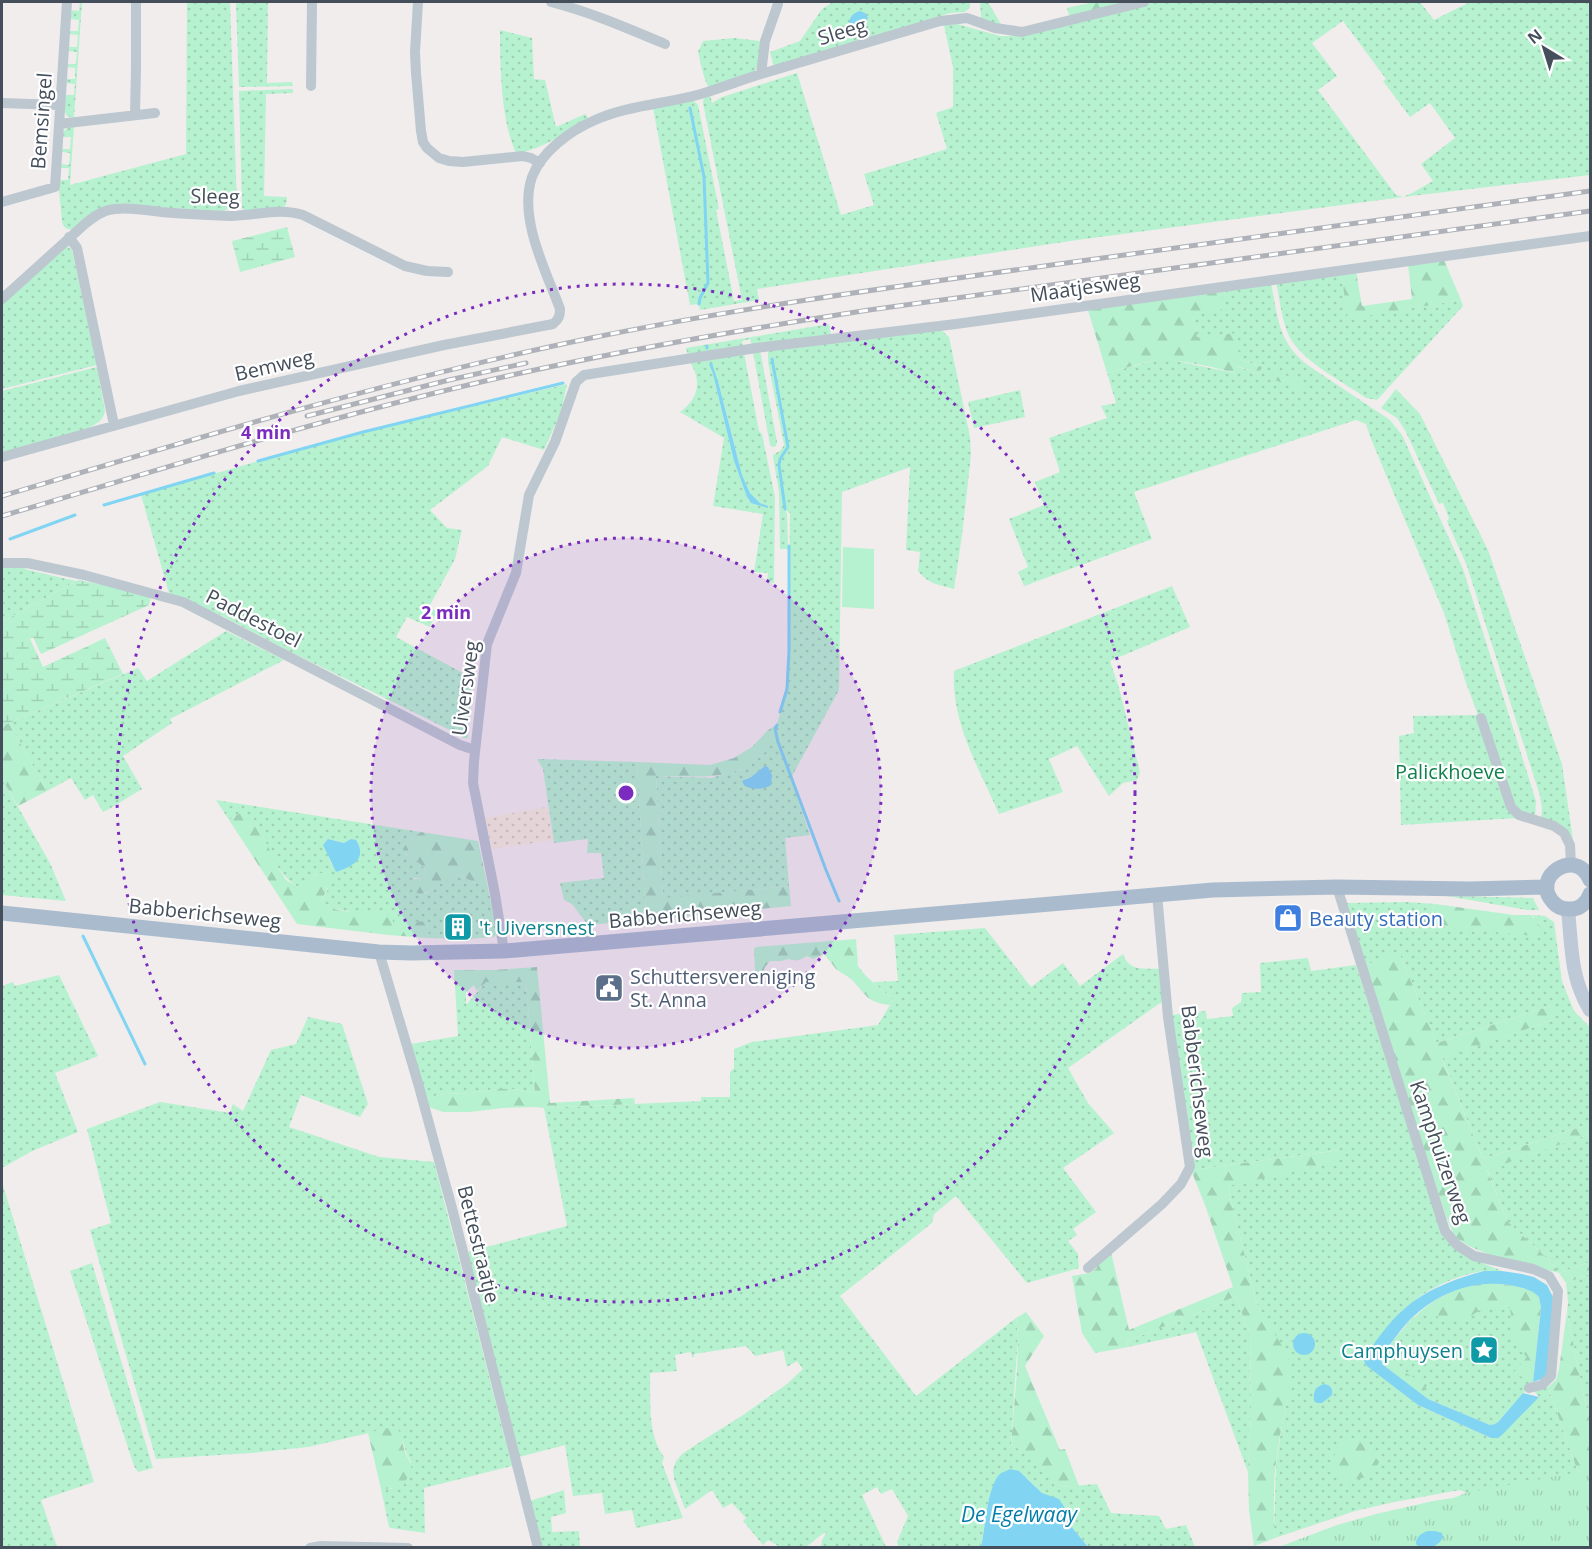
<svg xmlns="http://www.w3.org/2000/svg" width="1592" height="1549" font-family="'Open Sans',sans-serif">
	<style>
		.grass { fill: url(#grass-dots); fill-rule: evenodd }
		.forest { fill: url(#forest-firs) }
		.wetland { fill: url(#wetland-marsh) }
		.sand { fill: url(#sand-dots) }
		.park { fill: url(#park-tufts) }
		.pitch { fill: #b7f2d0 }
		.water { fill: #81d5f2 }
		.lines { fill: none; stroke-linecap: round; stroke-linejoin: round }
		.stream { stroke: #81d5f2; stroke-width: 3 }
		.minor { stroke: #bcc7d0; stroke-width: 10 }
		.secondary { stroke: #bec9d8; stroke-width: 14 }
		.primary { stroke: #aabbce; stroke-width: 15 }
		.rail-casing { stroke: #aeb2b8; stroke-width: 5 }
		.rail { stroke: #fff; stroke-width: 3; stroke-dasharray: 9; stroke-linecap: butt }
		.ring { fill: none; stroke: #7b2cbf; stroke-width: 3; stroke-dasharray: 3 6 }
		.labels { text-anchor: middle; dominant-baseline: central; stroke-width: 4.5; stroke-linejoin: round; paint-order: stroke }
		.street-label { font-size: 20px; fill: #444f5b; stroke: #fff }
		.park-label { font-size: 20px; fill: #10814d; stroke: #fff }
		.shop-label { font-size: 20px; fill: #366cbe; stroke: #fff; text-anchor: start }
		.culture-label { font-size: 20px; fill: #0d838f; stroke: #fff; text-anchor: start }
		.service-label { font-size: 20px; fill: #4e5e75; stroke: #fff; text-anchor: start }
		.water-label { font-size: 21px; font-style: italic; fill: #037ea8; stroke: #fff }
		.centre { fill: #7b2cbf; stroke: #fff; stroke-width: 3 }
		.ring-label { font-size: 18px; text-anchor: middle; font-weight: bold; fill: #7b2cbf; stroke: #fff; stroke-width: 4.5; stroke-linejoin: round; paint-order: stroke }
	</style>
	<defs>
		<pattern id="grass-dots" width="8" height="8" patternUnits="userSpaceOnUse" patternTransform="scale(1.5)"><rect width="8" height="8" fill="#b7f2d0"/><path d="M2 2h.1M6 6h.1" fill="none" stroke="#9fd1b5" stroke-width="1.8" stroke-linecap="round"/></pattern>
		<pattern id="forest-firs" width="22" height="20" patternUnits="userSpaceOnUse" patternTransform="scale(1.5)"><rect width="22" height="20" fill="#b7f2d0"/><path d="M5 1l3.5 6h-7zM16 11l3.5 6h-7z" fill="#9fd1b5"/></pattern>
		<pattern id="wetland-marsh" width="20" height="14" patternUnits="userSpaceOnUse" patternTransform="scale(1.5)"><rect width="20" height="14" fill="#b7f2d0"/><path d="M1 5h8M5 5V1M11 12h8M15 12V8" fill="none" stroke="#9fd1b5"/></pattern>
		<pattern id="sand-dots" width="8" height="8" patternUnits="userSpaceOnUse" patternTransform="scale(1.5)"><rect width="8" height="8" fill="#f3ecdb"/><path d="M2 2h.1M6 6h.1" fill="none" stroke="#d2ccbe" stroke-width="1.8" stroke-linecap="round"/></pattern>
		<pattern id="park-tufts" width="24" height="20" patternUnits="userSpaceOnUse" patternTransform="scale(1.5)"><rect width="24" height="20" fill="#b7f2d0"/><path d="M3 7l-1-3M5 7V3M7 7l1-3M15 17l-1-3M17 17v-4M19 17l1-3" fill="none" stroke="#9fd1b5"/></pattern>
	</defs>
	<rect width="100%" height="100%" fill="#f0edec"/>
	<path class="grass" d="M80,2H82L74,118L67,116L64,110L65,95H74L75,84L66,83V79H75V68L67,67V64H76L77,52L68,51V47H77L78,35L69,34V31H78L79,20L70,19V10L79,11Z
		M187,2H230L236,176C236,192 240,205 223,211L117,205L72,229C66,230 63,227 62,221L59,191L60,180H68L69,168H61V164L69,165L70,153L62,152V149H70L71,137H63C63,129 67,128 74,126L70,185L186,154Z
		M236,2H268L267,83L292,82L293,86L239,87Z
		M833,2H970V7L965,12L950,13L774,68L770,52L800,41L822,9Z
		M980,2H988L1002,26L981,18Z
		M1154,2H1420L1434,20L1470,2H1588L1590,9V175L1403,197L1077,240L757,289L759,300L700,310L699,304L690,305L653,108L693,100L698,105L719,209L716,210L734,301L742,300L703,103L704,97L710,94L712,103L722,97L797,73L841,215L874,205L864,174L947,149L936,113L953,107V68L944,25L957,24L1000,36H1016L1037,33ZM1343,21L1386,79L1383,81L1410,117L1430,103L1455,138L1421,164L1433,181L1412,193L1403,197L1396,195L1318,90L1337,76L1312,43Z
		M500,30L532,38L534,79L545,80L556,127L585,114L588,118C564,132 544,150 516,153C501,121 500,66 500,30Z
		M734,38L760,41V60L754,74L709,88C703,78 701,64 698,52L703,41Z
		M293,89V93L266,94L264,196L287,197L286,205L282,208L244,211L242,207L239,91Z
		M65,247H68L72,250L97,365L2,389V303Z
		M1341,273L1349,318L1461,300L1463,306L1377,400L1366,398C1343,382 1306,363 1292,341C1282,326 1280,299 1276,282Z
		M1271,283C1278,318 1278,343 1309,366L1390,420L1402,435L1463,569L1536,801L1535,817L1401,825L1399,736L1414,733L1413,716L1478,715L1465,680L1444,613L1371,439L1366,424L1356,420L1134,492L1152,539L1024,586L1018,572L1028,567L1009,519L1044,505L1035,482L1060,472L1049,438L1107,418L1101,406L1116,403L1107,373L1156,360H1172L1234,373L1236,366L1259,374L1262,367L1239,359L1197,337L1192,314L1221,290Z
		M829,324L831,335L752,346L750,339L742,341L743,347L688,356L686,348Z
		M941,330L949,337L970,437L971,455L962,535L954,589C937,584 930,585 918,571L920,552L906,550L910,467L842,492L839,690L791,778L810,835L785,838L789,886L663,899L656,776L711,778L739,770L760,757L777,738V724L787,691L788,678L790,513L785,510L787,514L788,549H780L779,492L773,457V455L781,450L784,445L768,362V352L769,350ZM764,767L769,769L771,785L745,779L751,777Z
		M753,352H760L761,355L777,442L776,446L773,447L770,445Z
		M744,353L759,431L762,434L775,497L774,583L767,582L768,573L754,572L763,514L713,506L724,438L680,412C698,399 703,381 689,361ZM709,364L719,385L742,475L750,493L760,503L768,506L749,501L747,497L734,461L713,374Z
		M97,367L105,411C103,421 97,423 89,428L2,453V391Z
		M567,384L561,412L544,450L502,437L488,466L430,510L447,528L462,530L455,559L429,607L436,611L430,627L407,617L396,637L472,678L468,738H463L458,734L289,651L220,615L169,593L141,495L338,438Z
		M1396,389L1420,414L1488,550L1562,764L1573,840L1541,819L1542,808L1540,796L1467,566L1447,521L1449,518L1443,503L1439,504L1405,430L1397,418L1381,408Z
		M1020,390L1025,417L974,428L968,402Z
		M2,566L23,567L28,570L76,581L2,622Z
		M1172,586L1190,627L1110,661L1119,688L1140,772L1137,780L1123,783L1109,796L1077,746L1049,759L1063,792L999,814C979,768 951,723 954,671Z
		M226,631L284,660L170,719L172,723L123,756L142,789L109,809L103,812L93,795L85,800L71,778L47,791L9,723L138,668L147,681Z
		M537,759L637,762L646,920L588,925L572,904L564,900L560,883L604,878L601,853H587L588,839L554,843L543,769Z
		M2,779L50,863L66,901L2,895Z
		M216,800L421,832L408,841L405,854C414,860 426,864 426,875L422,878H413L425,894L449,878L458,875L476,883H487L497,933L494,937L465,939L429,938L427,922L403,926L393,925L347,911L326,907L321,902L328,889L316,874L304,886L298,887C270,869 270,843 252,817L238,814L229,820ZM328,839L344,843L337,872C329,861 325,852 328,839Z
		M1447,896L1533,898L1539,910H1527Z
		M1407,902L1435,904L1427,928L1535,918L1531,915L1545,916L1554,922L1562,981L1574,1011L1590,1027V1124L1483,1159L1442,1058L1555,1019L1550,1006L1437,1043L1400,955V952L1366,965L1347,903Z
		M985,928L1031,987L1063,963L1080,986L1123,954C1129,972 1144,968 1161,969L1163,1001L1068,1068L1088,1103L1114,1133L1063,1168L1096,1212L1073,1229L1077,1235L1068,1241L1078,1254L1079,1268L1027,1283L956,1196L934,1214L932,1223L840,1296L916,1396L1016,1318L1018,1334L1011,1445L1032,1455L1060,1487L1097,1484L1111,1513L1159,1516L1166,1529L1186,1525L1195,1547H1088L1071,1526L1065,1508L1059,1500L1042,1493L1027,1478L1000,1474C985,1494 986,1523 981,1547H899L897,1542L908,1516L892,1489L881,1494L877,1487L862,1495L886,1547H821L822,1540L826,1533L825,1532L806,1547H780L768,1540L763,1545L743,1521L746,1518L732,1503L723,1508L712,1490L685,1509L674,1479L673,1470L676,1461L682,1454L697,1444L743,1415L787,1384L803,1369L797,1361L787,1367L783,1350L755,1356L746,1346L694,1354V1357H692L691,1352L675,1355L677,1371L650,1373C651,1400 647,1434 664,1457L662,1463L683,1518L636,1528L632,1510L605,1514L602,1493L573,1496L565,1445L519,1457L467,1252L567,1226L544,1108L701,1101V1097H730V1072L734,1068V1049L752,1042L878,1025L893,1000L873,982L898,981L894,935Z
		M1308,958L1311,971L1356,965L1440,1226L1475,1260L1502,1271C1496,1271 1489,1271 1483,1271C1452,1276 1417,1293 1397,1317C1384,1331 1375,1348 1365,1364L1418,1405L1491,1438L1539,1397L1534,1391L1548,1387L1578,1472L1590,1469V1510L1472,1500L1465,1492L1460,1490L1394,1502L1355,1511L1275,1538L1274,1532L1276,1465L1283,1419L1288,1398L1290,1380L1257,1304L1230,1197L1228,1186L1340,1150L1191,1170L1171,1015L1206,1011L1207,1019L1233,1016L1232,1008L1241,1002L1242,993L1261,992L1260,963Z
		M59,975L98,1056L55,1073L78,1132L32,1151L2,1168V986L13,982L15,986Z
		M486,982H526L535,1093L515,1089H496L470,1093L443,1094L427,1098L411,1044L458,1036L456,1003H466L467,1004Z
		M308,1017L342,1024L368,1104L360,1117L301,1095L289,1127L379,1157L434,1162L512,1466L424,1488L425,1533L391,1528L389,1527L381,1489H391L411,1462C403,1449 404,1438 395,1427L308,1447L252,1453L156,1459L90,1230L111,1223L87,1129L160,1102L230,1113L233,1104L243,1111L271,1050L296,1044Z
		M1590,1134V1262L1559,1273L1552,1263L1507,1221L1487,1169Z
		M2,1182L94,1482L41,1500L57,1547H33L32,1546L26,1547H2Z
		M92,1263L153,1468L138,1472L134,1466L70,1271Z
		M1590,1274V1419L1585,1402L1567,1312L1568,1302L1566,1283Z
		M1514,1286L1533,1382L1496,1424L1490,1425L1428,1399L1421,1395L1381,1356L1412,1318Z
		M1236,1296L1246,1325L1250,1330L1251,1412L1248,1472L1196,1332L1128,1347L1127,1341L1191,1316Z
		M564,1490L566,1513L551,1517L552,1532L579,1531L580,1547H542L530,1501Z"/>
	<path class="forest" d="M1094,2H1132L1070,18L1067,8Z
		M1444,260L1461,300L1348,319L1341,273L1356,271L1362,306L1412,299L1408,264Z
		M1221,290L1224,309L1192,314L1197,337L1237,333L1239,359L1262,367L1259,374L1237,366L1234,373C1216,367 1177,359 1159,360C1142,362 1124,369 1107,373L1087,307Z
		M1275,371L1305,383L1302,390L1272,379Z
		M9,723L47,791L18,806L2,779V726Z
		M777,724V740C771,745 767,751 761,756C729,784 694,775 656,776L663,898L789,886L791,906L646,920L637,762L710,765L734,758L742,753L752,747L767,731Z
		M244,813L252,817L258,825L278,868L286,880L298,887C311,884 319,861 331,881L321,902C333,914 370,913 387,914L392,918L394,925L403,926L405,920L427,922L429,938L388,935L297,924L229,820L238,814Z
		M421,832L478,841L487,883H476L458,875C457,876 450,878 449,879C435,885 419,906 408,883L409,880L422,878L426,875C426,861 408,861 403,849L408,841Z
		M1435,904L1514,915H1531L1540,927L1544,937L1437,926L1427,928Z
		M856,939L858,966L866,976L893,1000L890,1005C868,1003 866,995 852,980C847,975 841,973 836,969C832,964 828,959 824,954L813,959L807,956C800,960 797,962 789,959L781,961H770L765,967L756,988L754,949L756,947Z
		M1400,951V955L1437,1043L1550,1006L1555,1013V1019L1442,1059L1483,1159L1590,1124V1134L1487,1170L1507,1221L1552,1263L1559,1273L1590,1262V1274L1566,1283L1559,1273C1535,1266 1467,1254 1454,1234C1451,1229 1449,1222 1446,1217L1392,1051L1366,965Z
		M537,967L550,1103L634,1098L635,1104L544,1108L535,1107L503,1108L470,1112H443L429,1107L427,1098L443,1094L470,1093L496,1089H515L535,1093L526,982H486L477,991L474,985L466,992V1003H456L454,970H495Z
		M1341,1150L1340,1157L1333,1163L1228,1186L1230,1197L1257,1304C1266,1325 1285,1343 1290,1366C1294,1384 1286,1402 1283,1420C1280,1434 1278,1448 1276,1462C1273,1485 1274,1509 1274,1532L1275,1538L1254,1546L1249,1510L1248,1472L1251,1412L1250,1330L1246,1325L1236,1296L1191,1316L1127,1341L1128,1347L1095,1353L1082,1333L1072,1276L1090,1273L1097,1268L1095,1265L1111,1252L1129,1330L1233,1287L1205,1205L1191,1170Z
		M1486,1283C1501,1284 1528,1285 1539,1297L1541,1308L1533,1382L1513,1373L1527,1357L1517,1347L1518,1343L1510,1332L1512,1323L1510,1308L1485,1307L1469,1317L1455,1320L1425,1314C1413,1322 1389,1346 1388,1361L1390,1364L1427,1385L1421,1395L1382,1364L1381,1356C1413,1316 1433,1290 1486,1283Z
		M1026,1312L1044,1336L1025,1366L1060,1450L1065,1449L1079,1486L1060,1487L1053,1484C1041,1461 1033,1457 1011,1445L1017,1371L1018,1334L1016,1318Z
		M1567,1312L1585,1402L1590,1419V1469L1578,1472L1548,1387L1556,1380L1559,1369Z
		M396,1426C403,1437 401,1439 404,1449C408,1460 411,1460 412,1473C401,1486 398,1489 381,1489L368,1433Z
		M1353,1438L1367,1447L1379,1462L1371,1476L1343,1482L1333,1471L1331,1461L1344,1440Z"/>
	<path class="wetland" d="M287,227L295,257L240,272L232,241Z
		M78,580L150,594L151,596L149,605L41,654L33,637L30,639L43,667L105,638L123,674L2,726V622Z"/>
	<path class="sand" d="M547,807L553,840L492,849L485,818Z"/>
	<path class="park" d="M1590,1469V1547L1276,1548L1337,1525L1376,1514L1433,1501L1453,1498L1466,1493L1578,1472Z"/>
	<path class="pitch" d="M843,547L874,549V609L842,607Z"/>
	<path class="water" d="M860,11L865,13L868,18C864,26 859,34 850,29C847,20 852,13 860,11Z
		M710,363H712L719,385L742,475L750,493L760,503L768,506V508L751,503L747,497L734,461L713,374L709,364Z
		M765,766L768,767L772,775L771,785C764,790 750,790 744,785L742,781L751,777Z
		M328,839L344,843L351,839L356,840C368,859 352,867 336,872L323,845Z
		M1484,1271H1502L1522,1274L1534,1277L1547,1285L1554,1299L1548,1377L1533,1382L1541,1308L1539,1297C1532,1289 1519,1287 1509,1285C1471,1279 1433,1295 1407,1323C1398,1333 1390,1345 1381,1356L1382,1364L1428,1399L1490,1425L1495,1424L1498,1422L1523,1393L1539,1397L1502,1435L1498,1438H1491L1418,1405L1368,1367L1365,1364L1364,1358C1376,1341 1388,1323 1403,1310C1426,1289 1455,1279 1484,1271Z
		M1293 1344a11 11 0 1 1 22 0a11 11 0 1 1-22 0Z
		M1324,1384C1331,1385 1333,1389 1332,1395L1322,1403H1317L1314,1401C1313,1392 1315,1387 1324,1384Z
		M1010,1469L1019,1471L1042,1493L1059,1499L1065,1508L1071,1526L1088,1547H981C985,1530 987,1484 1001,1473C1001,1473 1009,1470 1010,1469Z
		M1428,1531H1435L1442,1533L1443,1538C1436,1548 1430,1548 1419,1547L1416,1544C1416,1537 1421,1533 1428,1531Z"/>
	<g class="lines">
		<path class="stream" d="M690,108L704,177L708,283L700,298L699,304
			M707,346V348
			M772,359L788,447L780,459L779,465L785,509
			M258,461L363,432L563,383
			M104,505L214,473
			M10,539L75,515
			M780,712L787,689L789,651V546
			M777,725L775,729L778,742L826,870L839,901
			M83,936L145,1064"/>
		<path class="minor" d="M418,2L415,52L416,73L421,131L423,142L427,148L439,158L449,161L463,162L523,156L531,158L540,163
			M551,2C590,12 627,28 665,44
			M761,74L765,41L778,4
			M311,86L312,2
			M2,103L60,105
			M135,115L136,69V2
			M59,124L155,113
			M2,202L55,187L67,2
			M69,237L77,248L114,425
			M2,299L86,223C95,216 103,210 115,209C130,207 146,210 161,212C184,214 207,215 230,216C255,216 279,207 303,215L405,266L427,271L448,272
			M2,457L239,391L444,345L553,324C559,319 560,316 560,309C546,271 518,218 532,177C542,151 570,131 595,120C628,105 666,104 701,94C721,88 741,80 761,74C821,56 881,38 940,21L967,18L995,28L1022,32L1144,2
			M2,563H27L84,575L183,602L460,745L475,750
			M1481,718L1511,807L1519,815L1554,826L1564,833L1570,845L1571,865
			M1337,887L1445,1231L1457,1245L1474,1256L1533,1269L1549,1276L1558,1291L1551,1376L1542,1385L1529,1388
			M504,951L495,894L473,783L474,761L487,644L516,573L529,495L555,442L576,382L584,375L756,348L956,324L1590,236
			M379,952L418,1083L452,1208L538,1548
			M1088,1268L1162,1204L1181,1184L1190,1167L1168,1017L1157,894
			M310,1548L321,1546L408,1548"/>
		<path class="secondary" d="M1568,910C1572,947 1570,977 1590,1010"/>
		<path class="primary" d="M1590,880C1576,846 1530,877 1553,902C1557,907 1563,909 1569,909C1579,910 1587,903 1590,894
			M2,913L379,952L411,953L504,951L1213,890L1337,887L1470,889L1547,887"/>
		<g class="rail-casing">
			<path id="rail" d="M307,416L449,380L526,363
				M2,496C197,438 392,379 591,338C748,306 907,285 1066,263C1241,239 1416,215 1590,191
				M2,516C155,471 308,423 464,386C598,354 733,331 869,310L1590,211"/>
		</g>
		<use href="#rail" class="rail"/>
	</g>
	<circle cx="626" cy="793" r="255" fill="#7b2cbf" fill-opacity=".12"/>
	<g class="ring">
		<circle cx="626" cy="793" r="255"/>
		<circle cx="626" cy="793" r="509"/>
	</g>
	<defs>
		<g id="shop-square" transform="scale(1.5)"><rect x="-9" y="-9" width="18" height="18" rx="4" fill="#3f7fe0" stroke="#fff"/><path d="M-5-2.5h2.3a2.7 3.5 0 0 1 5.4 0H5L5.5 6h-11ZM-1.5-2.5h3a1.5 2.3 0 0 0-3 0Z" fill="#fff"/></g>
		<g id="building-square" transform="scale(1.5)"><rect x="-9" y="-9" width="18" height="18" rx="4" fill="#0f9aa8" stroke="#fff"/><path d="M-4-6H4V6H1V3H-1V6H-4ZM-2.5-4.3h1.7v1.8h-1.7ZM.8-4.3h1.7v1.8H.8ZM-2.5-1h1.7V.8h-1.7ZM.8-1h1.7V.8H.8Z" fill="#fff"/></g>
		<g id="civic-square" transform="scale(1.5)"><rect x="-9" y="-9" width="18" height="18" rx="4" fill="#5c6f8a" stroke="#fff"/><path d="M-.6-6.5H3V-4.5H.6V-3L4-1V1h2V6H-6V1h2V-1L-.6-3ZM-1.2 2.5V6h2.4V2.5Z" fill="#fff"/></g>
		<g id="sight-square" transform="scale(1.5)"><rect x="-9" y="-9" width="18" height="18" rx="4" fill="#0f9aa8" stroke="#fff"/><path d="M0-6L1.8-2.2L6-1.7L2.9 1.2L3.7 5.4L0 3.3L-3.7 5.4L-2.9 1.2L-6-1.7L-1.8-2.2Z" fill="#fff"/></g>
	</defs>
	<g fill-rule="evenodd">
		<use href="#shop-square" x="1288" y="918"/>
		<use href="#building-square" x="458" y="927"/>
		<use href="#civic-square" x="609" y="988"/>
		<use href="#sight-square" x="1484" y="1350"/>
	</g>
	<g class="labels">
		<g class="street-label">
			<text transform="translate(842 31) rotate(-17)">Sleeg</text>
			<text transform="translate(41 121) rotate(-86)">Bemsingel</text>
			<text transform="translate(215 196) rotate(1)">Sleeg</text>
			<text transform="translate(1085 287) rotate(-8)">Maatjesweg</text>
			<text transform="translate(274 365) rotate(-13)">Bemweg</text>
			<text transform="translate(254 618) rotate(27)">Paddestoel</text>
			<text transform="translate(465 688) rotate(-82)">Uiversweg</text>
			<text transform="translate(205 913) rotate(6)">Babberichseweg</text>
			<text transform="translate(685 914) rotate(-5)">Babberichseweg</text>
			<text transform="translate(1198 1081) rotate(83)">Babberichseweg</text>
			<text transform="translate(1441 1152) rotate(71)">Kamphuizerweg</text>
			<text transform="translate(479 1244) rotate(76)">Bettestraatje</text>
		</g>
		<g class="park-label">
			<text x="1450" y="771">Palickhoeve</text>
		</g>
		<g class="shop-label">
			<text x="1309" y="918">Beauty station</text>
		</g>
		<g class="culture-label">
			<text x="479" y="927">'t Uiversnest</text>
			<text x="1463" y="1350" text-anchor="end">Camphuysen</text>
		</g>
		<g class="service-label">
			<text x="630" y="976">Schuttersvereniging<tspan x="630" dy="23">St. Anna</tspan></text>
		</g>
		<g class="water-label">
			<text x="1019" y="1514">De Egelwaay</text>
		</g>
	</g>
	<circle cx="626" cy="793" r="9" class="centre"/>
	<g class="ring-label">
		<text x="266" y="439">4 min</text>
		<text x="446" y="619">2 min</text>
	</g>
	<rect width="1592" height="1549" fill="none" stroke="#444f5b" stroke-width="6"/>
	<g transform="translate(1544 48) rotate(322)" stroke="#ffffff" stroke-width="4.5" paint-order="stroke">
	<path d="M0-4.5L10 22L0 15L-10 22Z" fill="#444f5b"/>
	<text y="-9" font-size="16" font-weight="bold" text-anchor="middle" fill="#444f5b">N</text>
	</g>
</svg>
